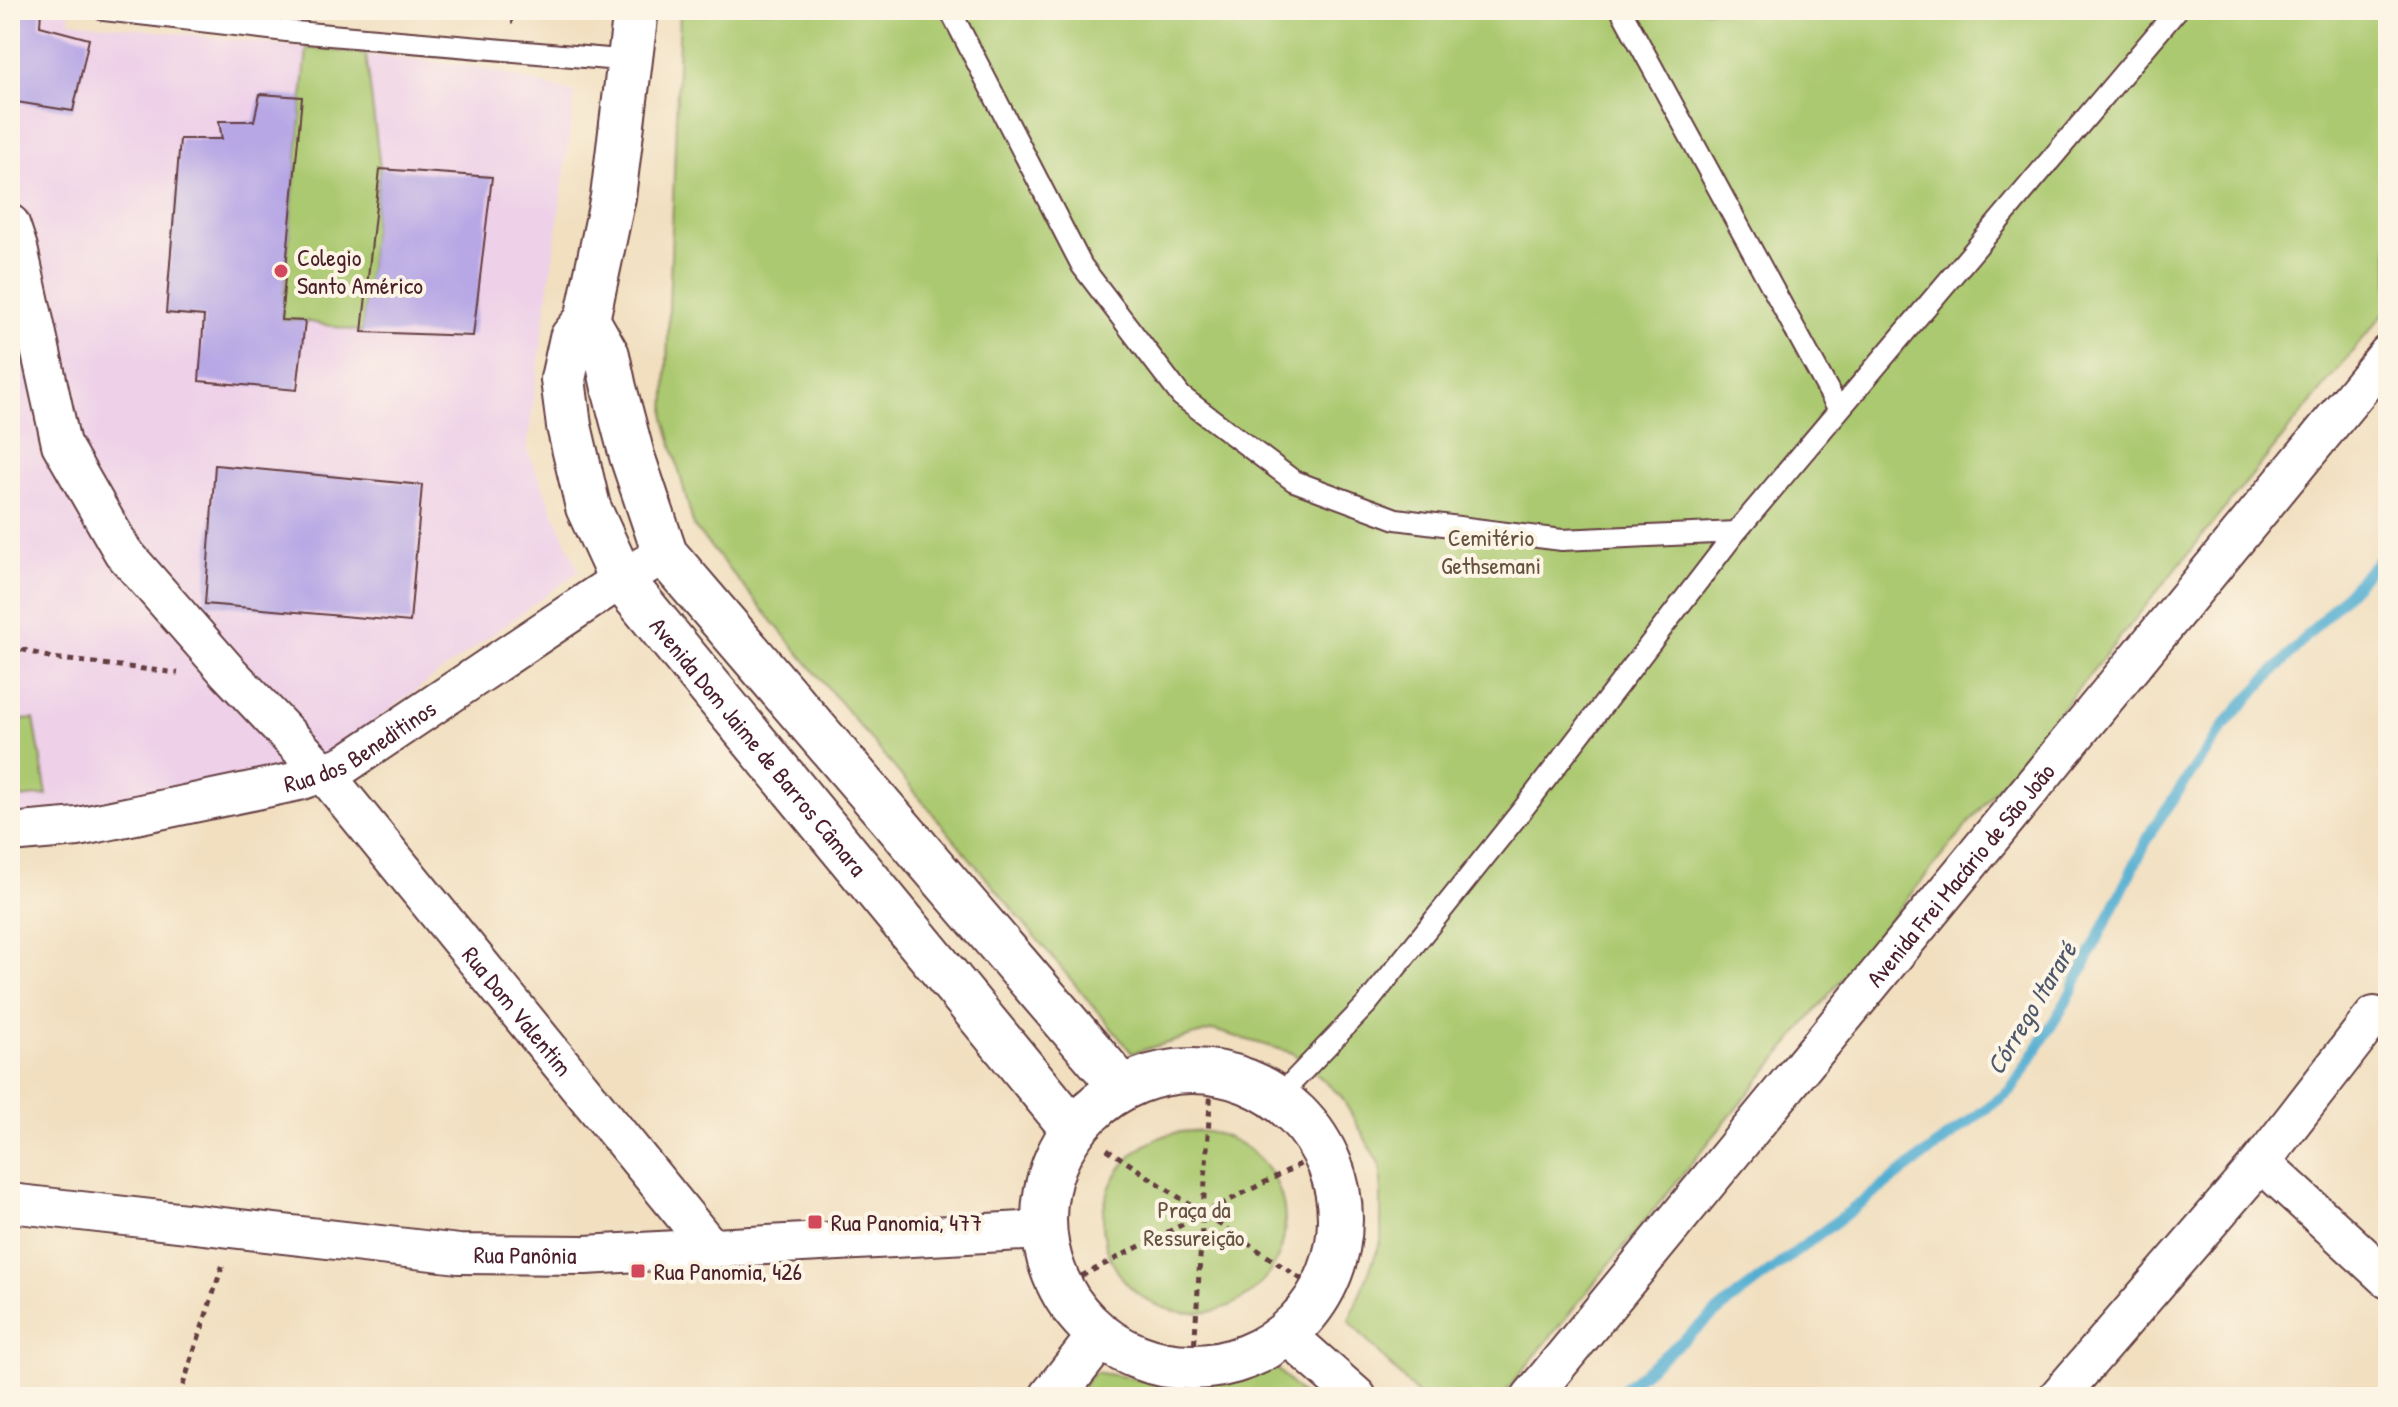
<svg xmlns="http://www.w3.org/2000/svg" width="2398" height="1407" font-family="'Patrick Hand',sans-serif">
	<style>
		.built { fill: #eed0e8 }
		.green { fill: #abc970; stroke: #7a744e; stroke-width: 2 }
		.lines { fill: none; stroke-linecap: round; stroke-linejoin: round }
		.stream { stroke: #53aed1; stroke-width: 11 }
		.building { fill: #b7a7e5 }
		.lane-casing { stroke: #633c41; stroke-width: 24 }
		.street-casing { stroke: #633c41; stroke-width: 42 }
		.secondary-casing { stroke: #633c41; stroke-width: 48 }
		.path { stroke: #633c41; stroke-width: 5; stroke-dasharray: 6 6; stroke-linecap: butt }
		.lane { stroke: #fff; stroke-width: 20 }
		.street { stroke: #fff; stroke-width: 38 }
		.secondary { stroke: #fff; stroke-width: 44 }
		.poi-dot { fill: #d1495b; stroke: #fcf5e5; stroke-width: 3 }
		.labels { text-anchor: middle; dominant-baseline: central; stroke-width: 8; stroke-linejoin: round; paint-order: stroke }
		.poi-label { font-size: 24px; fill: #4a1f2b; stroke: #fcf5e5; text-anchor: start }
		.park-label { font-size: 24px; fill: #675240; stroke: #fcf5e5 }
		.street-label { font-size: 24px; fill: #4a1f2b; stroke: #fcf5e5 }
		.water-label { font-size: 26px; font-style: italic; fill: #4e586d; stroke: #fcf5e5 }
	</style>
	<rect width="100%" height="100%" fill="#fcf5e5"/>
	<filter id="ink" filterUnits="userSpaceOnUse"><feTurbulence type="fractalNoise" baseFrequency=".0125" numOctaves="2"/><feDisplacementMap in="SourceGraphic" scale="16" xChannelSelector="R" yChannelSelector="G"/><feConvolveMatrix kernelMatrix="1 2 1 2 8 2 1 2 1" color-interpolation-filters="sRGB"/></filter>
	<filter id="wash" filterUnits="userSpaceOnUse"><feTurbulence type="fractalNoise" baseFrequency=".006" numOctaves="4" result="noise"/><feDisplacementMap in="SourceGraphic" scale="32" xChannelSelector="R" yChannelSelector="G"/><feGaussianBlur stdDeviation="1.8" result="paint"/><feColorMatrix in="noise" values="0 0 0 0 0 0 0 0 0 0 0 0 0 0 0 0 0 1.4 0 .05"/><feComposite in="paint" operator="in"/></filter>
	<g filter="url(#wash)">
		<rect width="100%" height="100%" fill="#f1dfc0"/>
		<path class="built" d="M10,10H68L70,21L478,67L575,93L527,450L579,571L322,759L75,811L10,817Z"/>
		<path class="green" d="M680,10H2388V308L1507,1390L1497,1397H1420L1349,1321L1381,1241V1167L1341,1096L1293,1053L1213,1030L1132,1053L694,527L665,419Z
			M307,48L366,54L380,169L362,332L305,321L281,320Z
			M34,719L47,795L10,799V721Z
			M1103 1222a91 91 0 1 1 182 0a91 91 0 1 1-182 0Z
			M1277,1369L1304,1397H1075L1094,1372L1184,1386Z"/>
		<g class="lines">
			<path class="stream" d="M1614,1397L1728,1303L2011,1090L2066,1002L2153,828L2229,719L2388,550"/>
		</g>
		<g id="blocks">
			<path class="building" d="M10,10H41L40,26L89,39L73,111L10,101Z
				M260,94L302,97L281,320L305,321L297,390L199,381L204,316L166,313L180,139H222L219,121H254Z
				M380,169L492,177L473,336L362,332Z
				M215,465L422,485L410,622L205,604Z"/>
		</g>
	</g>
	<g filter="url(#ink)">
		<use href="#blocks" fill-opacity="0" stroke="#633c41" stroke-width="2"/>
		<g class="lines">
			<g class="lane-casing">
				<path id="lane" d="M104,10L295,32L631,61
					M950,10L1082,266L1181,396L1294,481L1396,519L1562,540L1736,532
					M1621,10L1839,410
					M1278,1097L1367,1004L1523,809L1736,532L2177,10"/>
			</g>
			<g class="street-casing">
				<g id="street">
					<path id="s1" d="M10,224L18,248L61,444L123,552L228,672L323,772L711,1248"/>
					<path id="s2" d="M10,833L78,827L299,781L344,765L621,579L665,554"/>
					<path d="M2261,1162L2388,1279"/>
					<path id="s3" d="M10,1203L459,1254L585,1255L1042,1230"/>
					<path d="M1287,1335L1357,1397"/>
					<path id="s4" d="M1531,1397L2388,354"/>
					<path d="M2058,1397L2261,1162L2374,1016"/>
				</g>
			</g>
			<g class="secondary-casing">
				<g id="secondary">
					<path id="s5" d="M636,10L613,197L587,320L572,338L563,379L569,426L588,507L621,579L1072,1128"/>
					<path d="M587,320L607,355L614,388L632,456L665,554L1121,1086"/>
					<circle cx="1192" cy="1219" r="148"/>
					<path d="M1052,1397L1100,1336"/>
				</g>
			</g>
			<path class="path" d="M511,10V22H513
				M10,646L52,658L178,673
				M1107,1149L1322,1293
				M1060,1287L1324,1152
				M1193,1367L1212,1072
				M179,1397L223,1264"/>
			<use href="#lane" class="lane"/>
			<use href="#street" class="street"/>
			<use href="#secondary" class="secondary"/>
		</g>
	</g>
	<g class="poi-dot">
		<circle cx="281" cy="271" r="8"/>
		<rect x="807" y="1214" width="16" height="16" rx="4"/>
		<rect x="630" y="1263" width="16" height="16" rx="4"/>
	</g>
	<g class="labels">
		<g class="poi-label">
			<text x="297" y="257">Colegio<tspan x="297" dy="28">Santo Américo</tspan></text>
			<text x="831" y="1222">Rua Panomia, 477</text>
			<text x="654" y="1271">Rua Panomia, 426</text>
		</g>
		<g class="park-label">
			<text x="1491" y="537">Cemitério<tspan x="1491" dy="28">Gethsemani</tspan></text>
			<text x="1194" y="1209">Praça da<tspan x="1194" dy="28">Ressureição</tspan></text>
		</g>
		<g class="street-label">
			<text stroke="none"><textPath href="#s2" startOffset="364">Rua dos Beneditinos</textPath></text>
			<text stroke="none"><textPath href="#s5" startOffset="806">Avenida Dom Jaime de Barros Câmara</textPath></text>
			<text stroke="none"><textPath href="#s4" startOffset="676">Avenida Frei Macário de São João</textPath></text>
			<text stroke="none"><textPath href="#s1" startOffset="956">Rua Dom Valentim</textPath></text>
			<text stroke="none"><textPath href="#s3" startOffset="518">Rua Panônia</textPath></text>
		</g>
		<g class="water-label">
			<text transform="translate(2031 1008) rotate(-59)">Córrego Itararé</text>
		</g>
	</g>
	<rect width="2398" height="1407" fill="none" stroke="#fcf5e5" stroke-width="40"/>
</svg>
